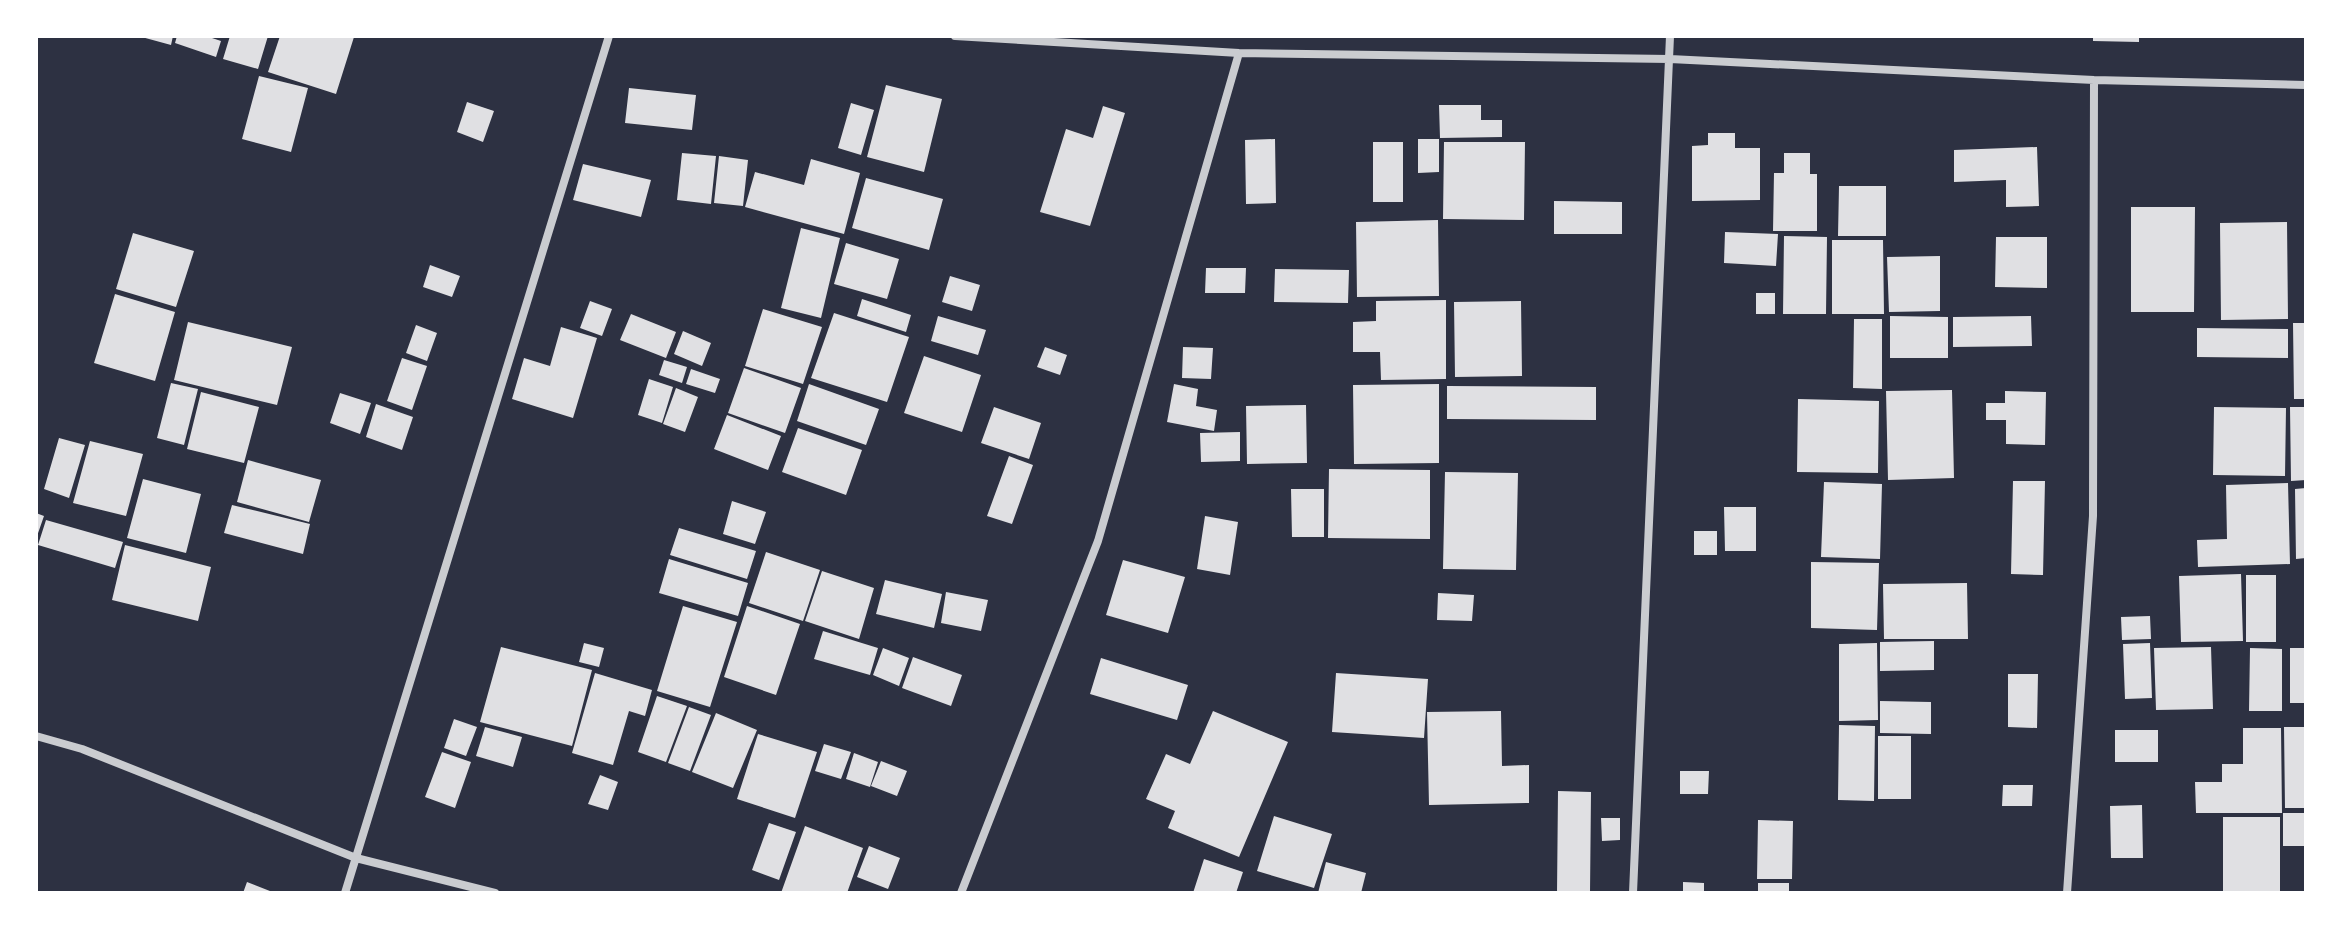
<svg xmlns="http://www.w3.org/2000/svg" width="2342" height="929" font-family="'PT Serif',serif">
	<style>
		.building { fill: #e0e0e3 }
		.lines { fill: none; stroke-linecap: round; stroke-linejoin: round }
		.minor { stroke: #caccd0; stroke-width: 8 }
	</style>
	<rect width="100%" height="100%" fill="#2d3142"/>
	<path class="building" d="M138,36H173L171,45Z
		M177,36H206L221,41L216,57L175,43Z
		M230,36H268L258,69L223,59Z
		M280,36L354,37L336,94L268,72Z
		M2093,36H2139V42L2093,41Z
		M259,76L308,88L291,152L242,139Z
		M886,85L942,99L924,172L867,157Z
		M629,88L696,95L692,130L625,123Z
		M467,102L494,111L483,142L457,132Z
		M851,103L874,110L861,155L838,148Z
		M1439,105H1481V120H1502V137L1440,138Z
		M1103,106L1125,113L1090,226L1040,212L1066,129L1093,138Z
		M1708,133H1735V148H1760V200L1692,201V146L1708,145Z
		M1275,139L1276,203L1246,204L1245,140Z
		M1418,139H1439V172L1418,173Z
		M1373,142H1403V202H1373Z
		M1444,142H1525L1524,220L1443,219Z
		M2037,147L2039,206L2006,207V180L1954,182V150Z
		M682,153L716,156L711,204L677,200Z
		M1784,153H1810V174H1817V231H1773L1774,173H1784Z
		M719,156L748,160L743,206L714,203Z
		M811,159L860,173L844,234L745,207L755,172L804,185Z
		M583,164L651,180L641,217L573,200Z
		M866,178L943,199L929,250L852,228Z
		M1839,186H1886V236H1838Z
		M1554,201L1622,202V234H1554Z
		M2131,207H2195L2194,312H2131Z
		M1438,220L1439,296L1357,297L1356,222Z
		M2287,222L2288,319L2221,320L2220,223Z
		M801,228L840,238L821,318L781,308Z
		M1725,232L1778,234L1776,266L1724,263Z
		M133,233L194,251L176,307L116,289Z
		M1784,236L1827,237L1826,314H1783Z
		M1996,237H2047V288L1995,287Z
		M1832,240H1883L1884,314H1832Z
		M846,243L899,259L887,299L834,284Z
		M1940,256V311L1889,312L1887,257Z
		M430,265L460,276L452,297L423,287Z
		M1206,268H1246L1245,293H1205Z
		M1275,269L1349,270L1348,303L1274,302Z
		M950,276L980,285L972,311L942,302Z
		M1756,293H1775V314H1756Z
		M115,294L175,312L155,381L94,363Z
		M862,299L911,315L906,332L857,316Z
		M1446,300V379L1381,380L1380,352H1353V322L1376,321V301Z
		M590,301L612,309L602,336L580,328Z
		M1521,301L1522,376L1455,377L1454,302Z
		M763,309L822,327L803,384L745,366Z
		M834,313L909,337L887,402L811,378Z
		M631,314L676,332L666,358L620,340Z
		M938,316L986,330L978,355L931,341Z
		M1890,316L1948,317V358H1890Z
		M2031,316L2032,346L1953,347V317Z
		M1854,319H1882V389L1853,388Z
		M188,322L292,347L277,405L174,380Z
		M2293,323H2306V399H2294Z
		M416,325L437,333L427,361L406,353Z
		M561,327L597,338L573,418L512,399L524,358L550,366Z
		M2197,328L2288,329V358L2197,357Z
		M683,331L711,343L702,366L674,354Z
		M1045,347L1067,355L1060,375L1037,367Z
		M1183,347L1213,348L1211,379L1182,378Z
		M924,356L981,375L962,432L904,413Z
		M402,358L427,366L412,410L387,401Z
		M664,360L687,367L682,383L659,375Z
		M744,368L801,388L785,433L728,413Z
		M691,369L720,379L715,393L686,384Z
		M649,379L673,387L662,423L638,415Z
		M171,383L198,389L184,445L157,438Z
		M809,384L879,409L866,445L797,421Z
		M1174,384L1198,389L1196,406L1217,410L1214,431L1167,422Z
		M1439,384V463L1354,464L1353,385Z
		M1447,386L1596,387V420L1447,419Z
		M676,388L698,397L685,432L663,424Z
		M1952,390L1954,478L1888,480L1886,391Z
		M2005,391L2046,392L2045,445L2006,444V420H1986V403H2005Z
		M201,392L259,407L244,463L187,449Z
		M340,393L371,403L360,434L330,423Z
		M1798,399L1879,401L1878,473L1797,472Z
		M376,404L413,417L402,450L366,437Z
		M1306,405L1307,463L1247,464L1246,406Z
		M994,407L1041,423L1029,459L981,443Z
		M2214,407L2286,408L2285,476L2213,475Z
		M2290,407H2306V480L2291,481Z
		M727,415L781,436L768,470L714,449Z
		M798,428L862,450L846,495L782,472Z
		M1240,432V461L1201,462L1200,433Z
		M59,438L85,445L69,498L44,489Z
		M90,441L143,454L126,516L73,503Z
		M1009,456L1033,465L1012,524L987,516Z
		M248,460L321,480L309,522L237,502Z
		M1329,469L1430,470V539L1328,538Z
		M1445,472L1518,473L1516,570L1443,569Z
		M143,479L201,494L186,553L127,538Z
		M2013,481H2045L2043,575L2011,574Z
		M1824,482L1882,484L1880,559L1821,557Z
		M2288,483L2290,564L2198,567L2197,540L2227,539L2226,485Z
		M2306,488V558L2296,559L2295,489Z
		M1291,489H1324V537H1292Z
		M732,501L766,512L755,544L723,534Z
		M232,505L310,524L303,554L224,533Z
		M1724,507H1756V551H1725Z
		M36,513L44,516L36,539Z
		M1205,516L1238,522L1230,575L1197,569Z
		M46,520L123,542L115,568L38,545Z
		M679,528L756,551L747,579L670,555Z
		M1694,531H1717V555H1694Z
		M125,545L211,567L198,621L112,600Z
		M766,552L820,570L803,621L749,603Z
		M669,559L748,583L738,616L659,593Z
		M1123,560L1185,577L1168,633L1106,615Z
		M1811,562L1879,563L1877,630L1811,628Z
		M822,571L874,588L859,639L805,621Z
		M2241,574L2243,641L2181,642L2179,576Z
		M2246,575H2276V642H2246Z
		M885,580L942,594L934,628L876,614Z
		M1967,583L1968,639H1884L1883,584Z
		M946,592L988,600L981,631L941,623Z
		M1438,593L1474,595L1472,621L1437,620Z
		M683,606L737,622L710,707L657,691Z
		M747,606L800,624L776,695L724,677Z
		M2150,616L2151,639L2122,640L2121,617Z
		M823,631L878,648L870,675L814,659Z
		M1934,641V670L1880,671V642Z
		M584,643L604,648L599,667L579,662Z
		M1877,643L1878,720L1839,721V644Z
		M2150,643L2152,698L2125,699L2123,644Z
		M501,647L592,670L572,746L480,722Z
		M2211,647L2213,709L2156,710L2154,648Z
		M883,648L909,658L899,686L873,675Z
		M2250,648L2282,649V711H2249Z
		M2290,648H2306V703H2290Z
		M913,657L962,675L951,706L902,688Z
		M1101,658L1188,685L1177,720L1090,694Z
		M595,673L652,690L645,716L629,711L613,765L572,753Z
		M1336,673L1428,679L1424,738L1332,732Z
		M2008,674H2038L2037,728L2008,727Z
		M657,696L687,706L666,762L638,752Z
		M1880,701L1931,702V734L1880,733Z
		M689,707L711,715L690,771L668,763Z
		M1213,711L1288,742L1239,857L1168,828L1175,811L1146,799L1166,754L1190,764Z
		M1501,711L1502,766L1529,765V803L1429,805L1427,712Z
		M716,713L757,730L733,788L692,772Z
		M454,719L477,727L466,756L444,748Z
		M1839,725L1875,726L1874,801L1838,800Z
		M485,727L522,737L513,767L476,756Z
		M2284,727H2306V808H2285Z
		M2243,728H2281L2282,813H2196L2195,782H2222V764H2243Z
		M2115,730H2158V762H2115Z
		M758,734L817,752L795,818L737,799Z
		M1878,736H1911V799H1878Z
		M824,744L851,752L841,779L815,771Z
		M442,752L471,762L455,808L425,797Z
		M854,753L878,762L870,787L846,779Z
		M881,761L907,771L897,796L871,786Z
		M1680,771H1709L1708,794H1680Z
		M600,775L618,782L608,810L588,804Z
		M2003,785H2033L2032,806H2002Z
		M1558,791L1591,792L1590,893H1557Z
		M2142,805L2143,858H2111L2110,806Z
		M2283,813H2306V846H2283Z
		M1274,816L1332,834L1314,888L1257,871Z
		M2223,817H2280V893H2223Z
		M1601,818H1620V840L1602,841Z
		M1758,820L1793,821L1792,879H1757Z
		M769,823L796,832L779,880L752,870Z
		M805,826L863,848L847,893H781Z
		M869,846L900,858L888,889L857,877Z
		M1204,859L1243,872L1236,893H1193Z
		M1326,862L1366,873L1361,893H1318Z
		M247,882L275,893H243Z
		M1683,882L1704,883V893H1683Z
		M1758,883H1789V893H1758Z"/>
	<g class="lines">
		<path class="minor" d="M955,36L1239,53L1670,59L2094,80L2306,85
			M36,736L82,749L356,858L495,893
			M345,893L609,36
			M961,893L1098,541L1239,53
			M1633,893L1670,36
			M2067,893L2093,516L2094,80"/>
	</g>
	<rect width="2342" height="929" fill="none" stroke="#ffffff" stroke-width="76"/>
</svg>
